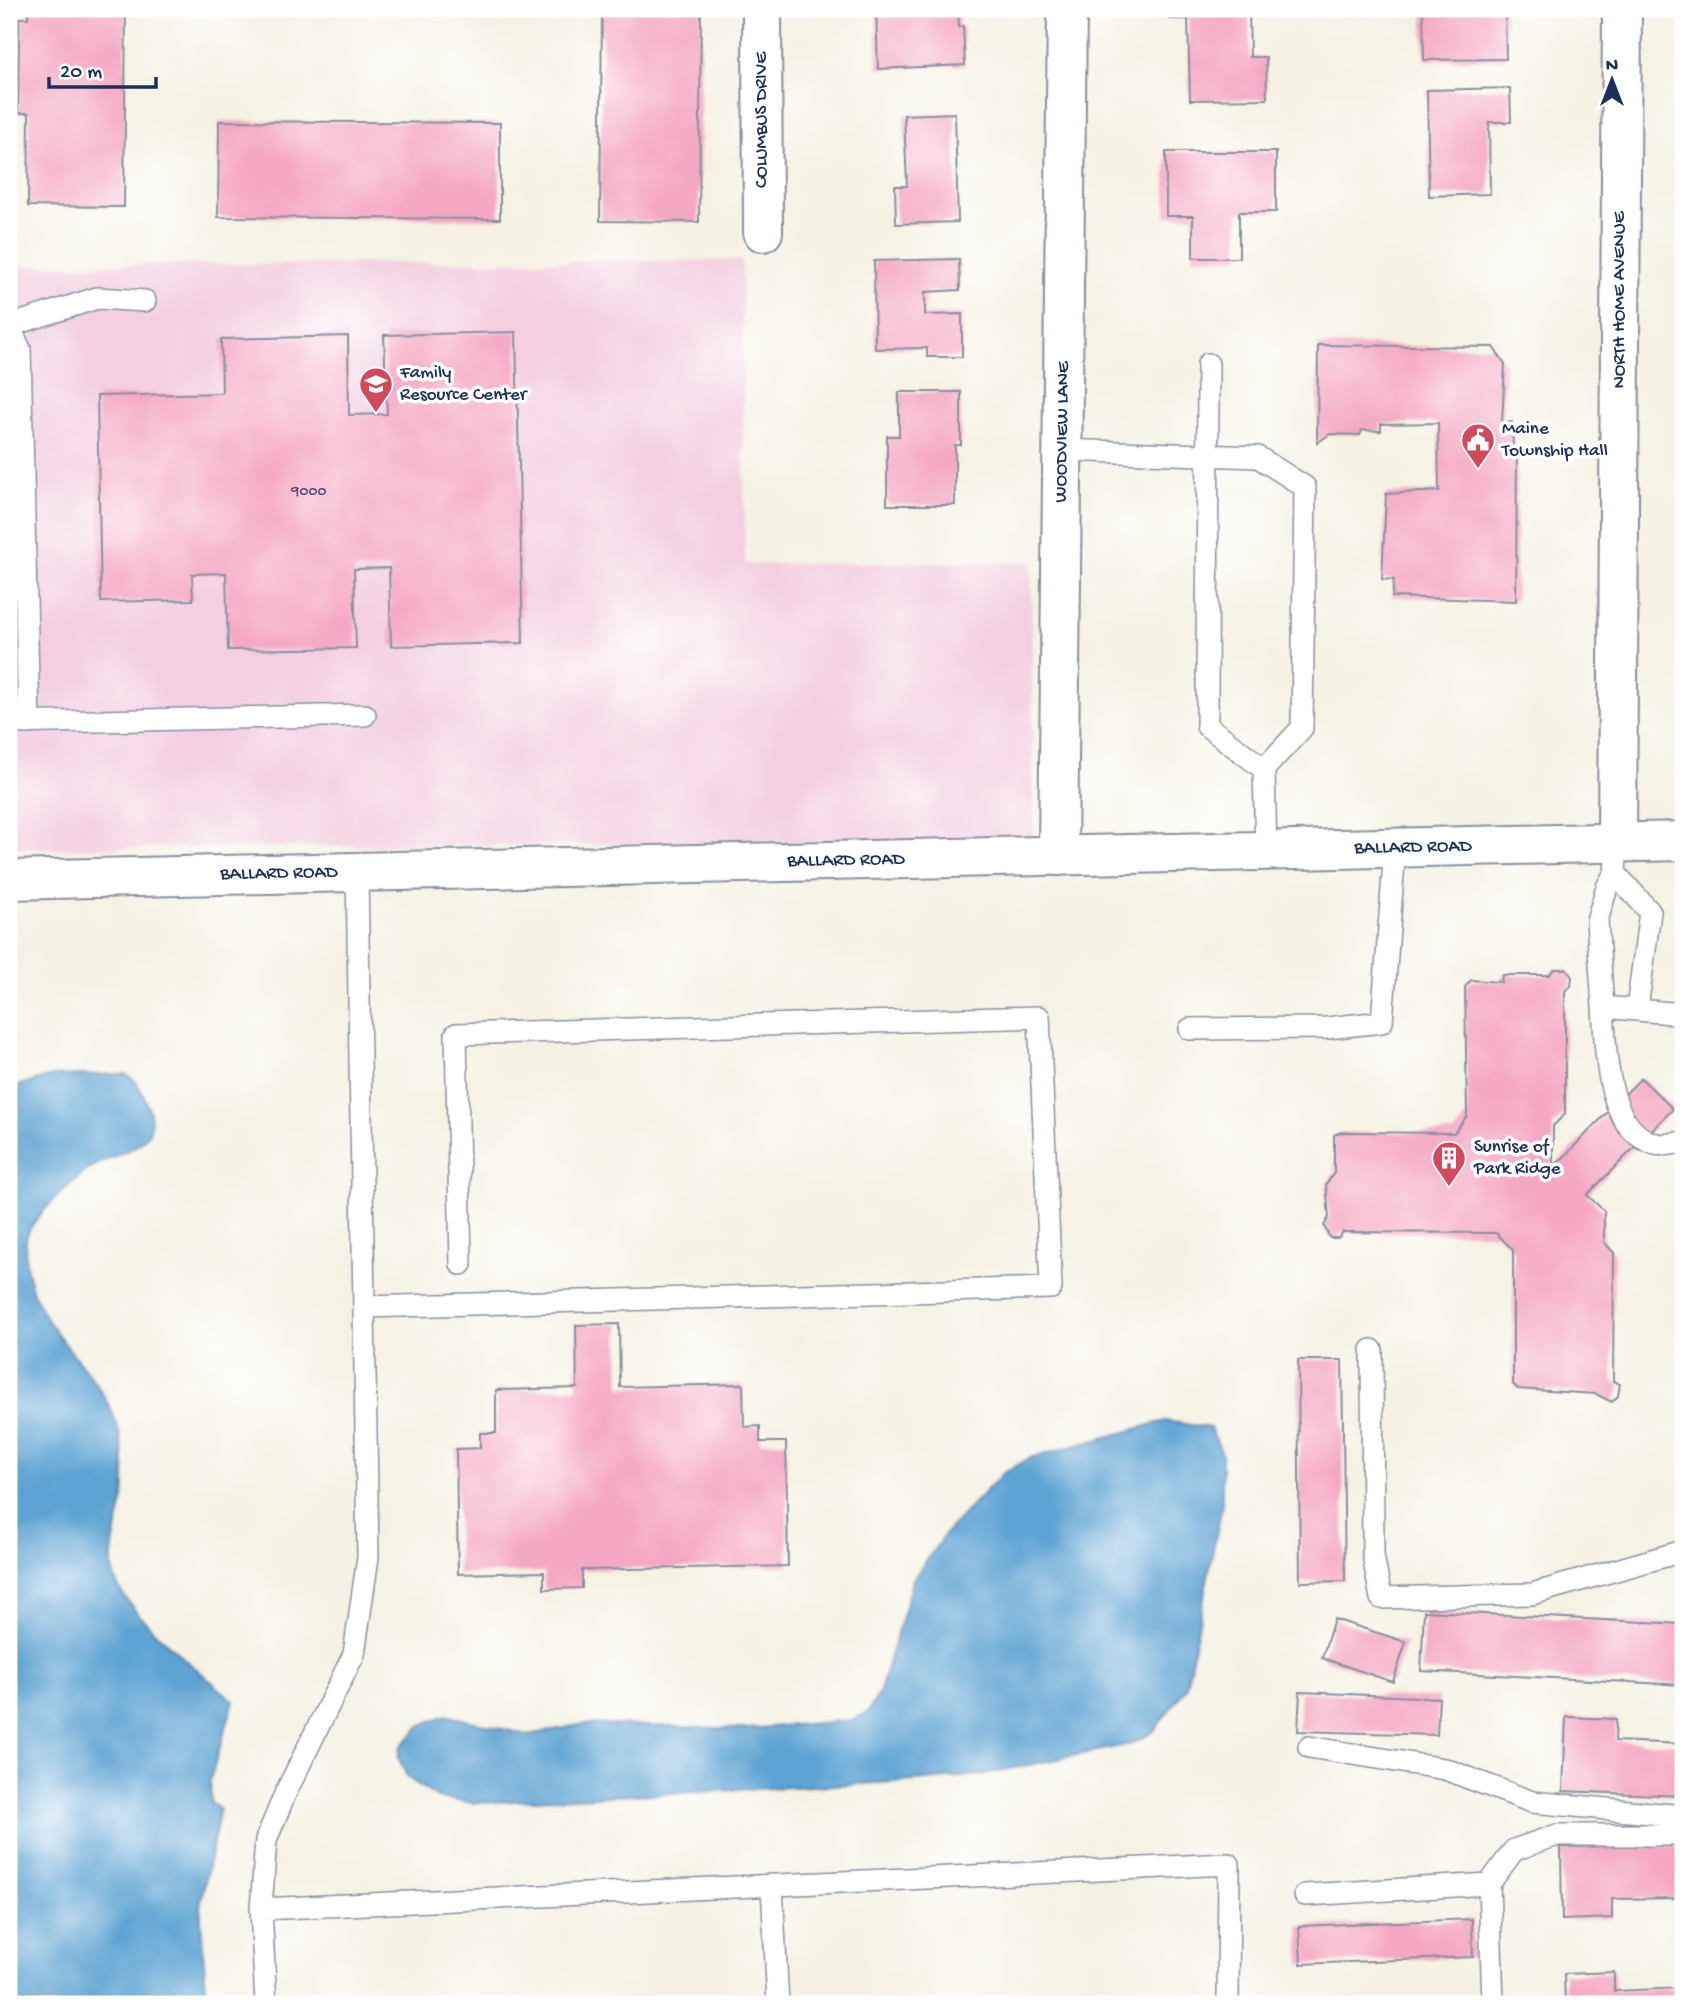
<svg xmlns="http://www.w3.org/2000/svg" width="1692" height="2013" font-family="'Gochi Hand',sans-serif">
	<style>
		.built { fill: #f3cfe0 }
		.water { fill: #5ca2d2; stroke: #3c6898; stroke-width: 2 }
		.building { fill: #f5a8c3 }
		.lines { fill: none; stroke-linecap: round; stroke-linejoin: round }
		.lane-casing { stroke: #8890a0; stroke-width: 24 }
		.street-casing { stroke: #8890a0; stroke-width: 42 }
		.secondary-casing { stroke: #8890a0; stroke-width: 42 }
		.lane { stroke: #fff; stroke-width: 21 }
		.street { stroke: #fff; stroke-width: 38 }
		.secondary { stroke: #fff; stroke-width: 38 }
		.labels { text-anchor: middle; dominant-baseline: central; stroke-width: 7; stroke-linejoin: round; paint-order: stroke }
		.number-label { font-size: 16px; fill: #524d77 }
		.street-label { font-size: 19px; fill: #1b2f5e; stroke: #fff }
		.poi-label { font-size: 19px; fill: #1b2f5e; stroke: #fff; text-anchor: start }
	</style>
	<rect width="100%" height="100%" fill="#fff"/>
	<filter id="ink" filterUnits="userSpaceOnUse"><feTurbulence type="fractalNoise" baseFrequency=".0143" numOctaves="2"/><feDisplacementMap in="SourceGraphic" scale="14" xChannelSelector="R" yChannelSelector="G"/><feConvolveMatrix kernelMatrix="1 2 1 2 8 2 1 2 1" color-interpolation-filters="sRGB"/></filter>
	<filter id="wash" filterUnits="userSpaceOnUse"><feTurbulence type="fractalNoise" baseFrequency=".00686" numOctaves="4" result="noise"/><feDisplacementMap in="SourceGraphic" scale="28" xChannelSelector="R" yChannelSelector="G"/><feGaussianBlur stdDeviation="1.57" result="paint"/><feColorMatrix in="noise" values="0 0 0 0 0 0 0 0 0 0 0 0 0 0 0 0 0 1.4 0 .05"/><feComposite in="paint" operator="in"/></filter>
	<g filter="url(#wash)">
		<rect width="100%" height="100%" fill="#f5f2e3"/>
		<path class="built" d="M742,260L745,564L1031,562L1034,841L9,849V266Z"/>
		<path class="water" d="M125,1074C138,1081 140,1088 146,1101C166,1149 120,1149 92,1167C75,1179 28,1220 26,1240C18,1322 95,1357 117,1425C122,1441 125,1466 125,1483C125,1515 101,1555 118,1586C140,1626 199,1670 234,1701L210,1780L211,1803L220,1809L200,1905L207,2004H9V1088L52,1076Z
			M1165,1421L1210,1428L1222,1453V1505L1186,1688L1153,1732L1131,1744L980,1775L916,1781L474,1803L438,1798L408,1778L398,1757L401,1746L421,1725L446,1715L528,1735L584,1724L747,1729L852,1720L868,1712L880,1691L913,1579L949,1529L1002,1474L1030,1458Z"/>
		<g id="blocks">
			<path class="building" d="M28,9H126L124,207L28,206L29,113H18L19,18H28Z
				M602,9H701L699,222L600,221Z
				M876,9H958L959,27L963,26L965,65L878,69Z
				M1169,9H1249L1250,57H1266L1267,99L1190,100L1188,19H1169Z
				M1423,9H1505L1506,59L1424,60Z
				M1510,88L1511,122H1489L1490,194L1429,196L1427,90Z
				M955,113L958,222L896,224L895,186H907L904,115Z
				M219,121L500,123V219L218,217Z
				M1166,152H1276V212H1239V258H1193V216H1166Z
				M959,259L960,290L925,292V315L962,314V357H927V348L875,349L874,261Z
				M516,332L523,643L391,646L389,568L354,569L356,648L228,650L226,573L192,574L193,600L101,602L97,396L222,393L221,339L348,336L349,415L387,414L384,335Z
				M1318,345L1493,347L1505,364L1502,423L1512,422L1513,449H1517L1516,601L1392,597L1394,580L1382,579L1386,494L1439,491L1438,423L1381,424V431L1362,430L1360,435L1330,434L1317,443Z
				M899,392H961V445H955V505H887V436H899Z
				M1554,969H1567L1572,977L1571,986L1565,991V1114L1553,1126V1168L1641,1078L1673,1109L1587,1195L1604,1211V1242L1614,1253L1613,1381L1620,1384L1618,1396L1612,1402L1596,1394L1518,1389L1513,1384V1250L1496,1233L1343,1232L1338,1238H1330L1324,1226L1329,1217L1326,1184L1334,1173V1135L1342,1132L1454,1133L1467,1116L1465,987L1471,980L1501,982L1502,975H1549Z
				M619,1324L620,1387L743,1384L744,1427L760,1426V1442H786L788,1566L582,1570V1588L544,1589V1572L458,1574L456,1449L480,1448V1433H496V1390L577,1388L576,1325Z
				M1298,1360H1342L1345,1581L1300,1582Z
				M1424,1611L1683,1624V1685L1421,1671Z
				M1334,1619L1406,1642L1393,1682L1322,1658Z
				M1300,1692L1439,1698L1437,1735L1298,1731Z
				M1566,1717L1616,1719L1615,1741L1683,1744V1796L1563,1791Z
				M1683,1845V1898L1612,1899V1918L1562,1920L1561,1847Z
				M1472,1919L1473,1957L1301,1964L1299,1926Z
				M1614,1972V1991L1683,1988V2004H1565L1564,1974Z"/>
		</g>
	</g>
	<g filter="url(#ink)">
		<use href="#blocks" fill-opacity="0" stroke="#8890a0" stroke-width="2"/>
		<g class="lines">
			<g class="lane-casing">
				<path id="lane" d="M9,326L20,349L29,723
					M9,326L97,298L145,301
					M1208,364L1207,726L1264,769
					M1062,450L1258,457L1305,487L1302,728L1264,769L1266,851
					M9,723L365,715
					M1617,843L1615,873L1607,887L1597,921L1603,1007L1683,1014
					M1615,873L1650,912L1637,1009
					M1603,1007C1606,1049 1605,1131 1656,1144C1664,1146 1676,1143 1683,1142
					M1190,1029L1327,1028L1382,1022L1395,848
					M364,1307L1051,1288L1039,1017L456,1034L461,1264
					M1372,1350L1373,1555L1381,1598L1532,1594L1683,1551
					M1309,1747L1445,1769L1532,1802L1683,1816
					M772,1886L778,2004
					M1305,1895L1489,1884
					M261,1909L1229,1864L1228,2004
					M266,2004L261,1909L266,1840L285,1794L354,1654L368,1557L357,872
					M1493,2004L1489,1884L1514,1850L1557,1835H1683"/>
			</g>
			<g class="street-casing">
				<path id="street" d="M762,9L763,232
					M1617,843L1622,9
					M1058,856L1067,9"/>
			</g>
			<g class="secondary-casing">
				<path id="secondary" d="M9,880L1683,841"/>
			</g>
			<use href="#lane" class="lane"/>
			<use href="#street" class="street"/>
			<use href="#secondary" class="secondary"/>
		</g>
	</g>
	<defs>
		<g id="school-pin" transform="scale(1.75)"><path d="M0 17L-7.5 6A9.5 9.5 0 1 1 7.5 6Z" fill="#d1495b" stroke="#fff"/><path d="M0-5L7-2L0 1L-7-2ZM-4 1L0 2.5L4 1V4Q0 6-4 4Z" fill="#fff"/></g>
		<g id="civic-pin" transform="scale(1.75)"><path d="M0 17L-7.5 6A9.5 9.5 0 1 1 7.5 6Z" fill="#d1495b" stroke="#fff"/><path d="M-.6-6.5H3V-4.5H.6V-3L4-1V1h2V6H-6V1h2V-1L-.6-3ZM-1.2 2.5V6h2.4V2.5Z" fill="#fff"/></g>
		<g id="building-pin" transform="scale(1.75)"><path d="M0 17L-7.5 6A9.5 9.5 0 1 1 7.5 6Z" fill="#d1495b" stroke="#fff"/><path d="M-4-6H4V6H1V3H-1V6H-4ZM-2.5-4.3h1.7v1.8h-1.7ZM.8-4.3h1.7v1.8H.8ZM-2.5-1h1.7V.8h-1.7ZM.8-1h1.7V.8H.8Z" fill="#fff"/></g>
	</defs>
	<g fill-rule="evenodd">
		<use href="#school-pin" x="376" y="384"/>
		<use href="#civic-pin" x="1478" y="440"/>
		<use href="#building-pin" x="1449" y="1158"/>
	</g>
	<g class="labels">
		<g class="number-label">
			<text x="309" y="492">9000</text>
		</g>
		<g class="street-label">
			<text transform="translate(762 120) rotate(-90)">COLUMBUS DRIVE</text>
			<text transform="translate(1620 300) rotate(-90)">NORTH HOME AVENUE</text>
			<text transform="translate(1063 432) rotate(-89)">WOODVIEW LANE</text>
			<text transform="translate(1413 848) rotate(-1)">BALLARD ROAD</text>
			<text transform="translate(846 861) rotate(-1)">BALLARD ROAD</text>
			<text transform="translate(279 874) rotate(-1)">BALLARD ROAD</text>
		</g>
		<g class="poi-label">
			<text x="400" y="373">Family<tspan x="400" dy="22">Resource Center</tspan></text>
			<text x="1502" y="429">Maine<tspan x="1502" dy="22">Township Hall</tspan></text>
			<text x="1474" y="1147">Sunrise of<tspan x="1474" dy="22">Park Ridge</tspan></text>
		</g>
	</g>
	<rect width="1692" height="2013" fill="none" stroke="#fff" stroke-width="35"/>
	<g transform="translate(1612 80)" stroke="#ffffff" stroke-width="5" paint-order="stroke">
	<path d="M0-5L12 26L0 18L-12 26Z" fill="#1b2f5e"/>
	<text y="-10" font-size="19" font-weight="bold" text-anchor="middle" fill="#1b2f5e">N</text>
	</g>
	<path d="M49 77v10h107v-10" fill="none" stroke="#1b2f5e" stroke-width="3.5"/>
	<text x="60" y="77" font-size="21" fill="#1b2f5e" stroke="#ffffff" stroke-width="5" paint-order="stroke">20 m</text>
</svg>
